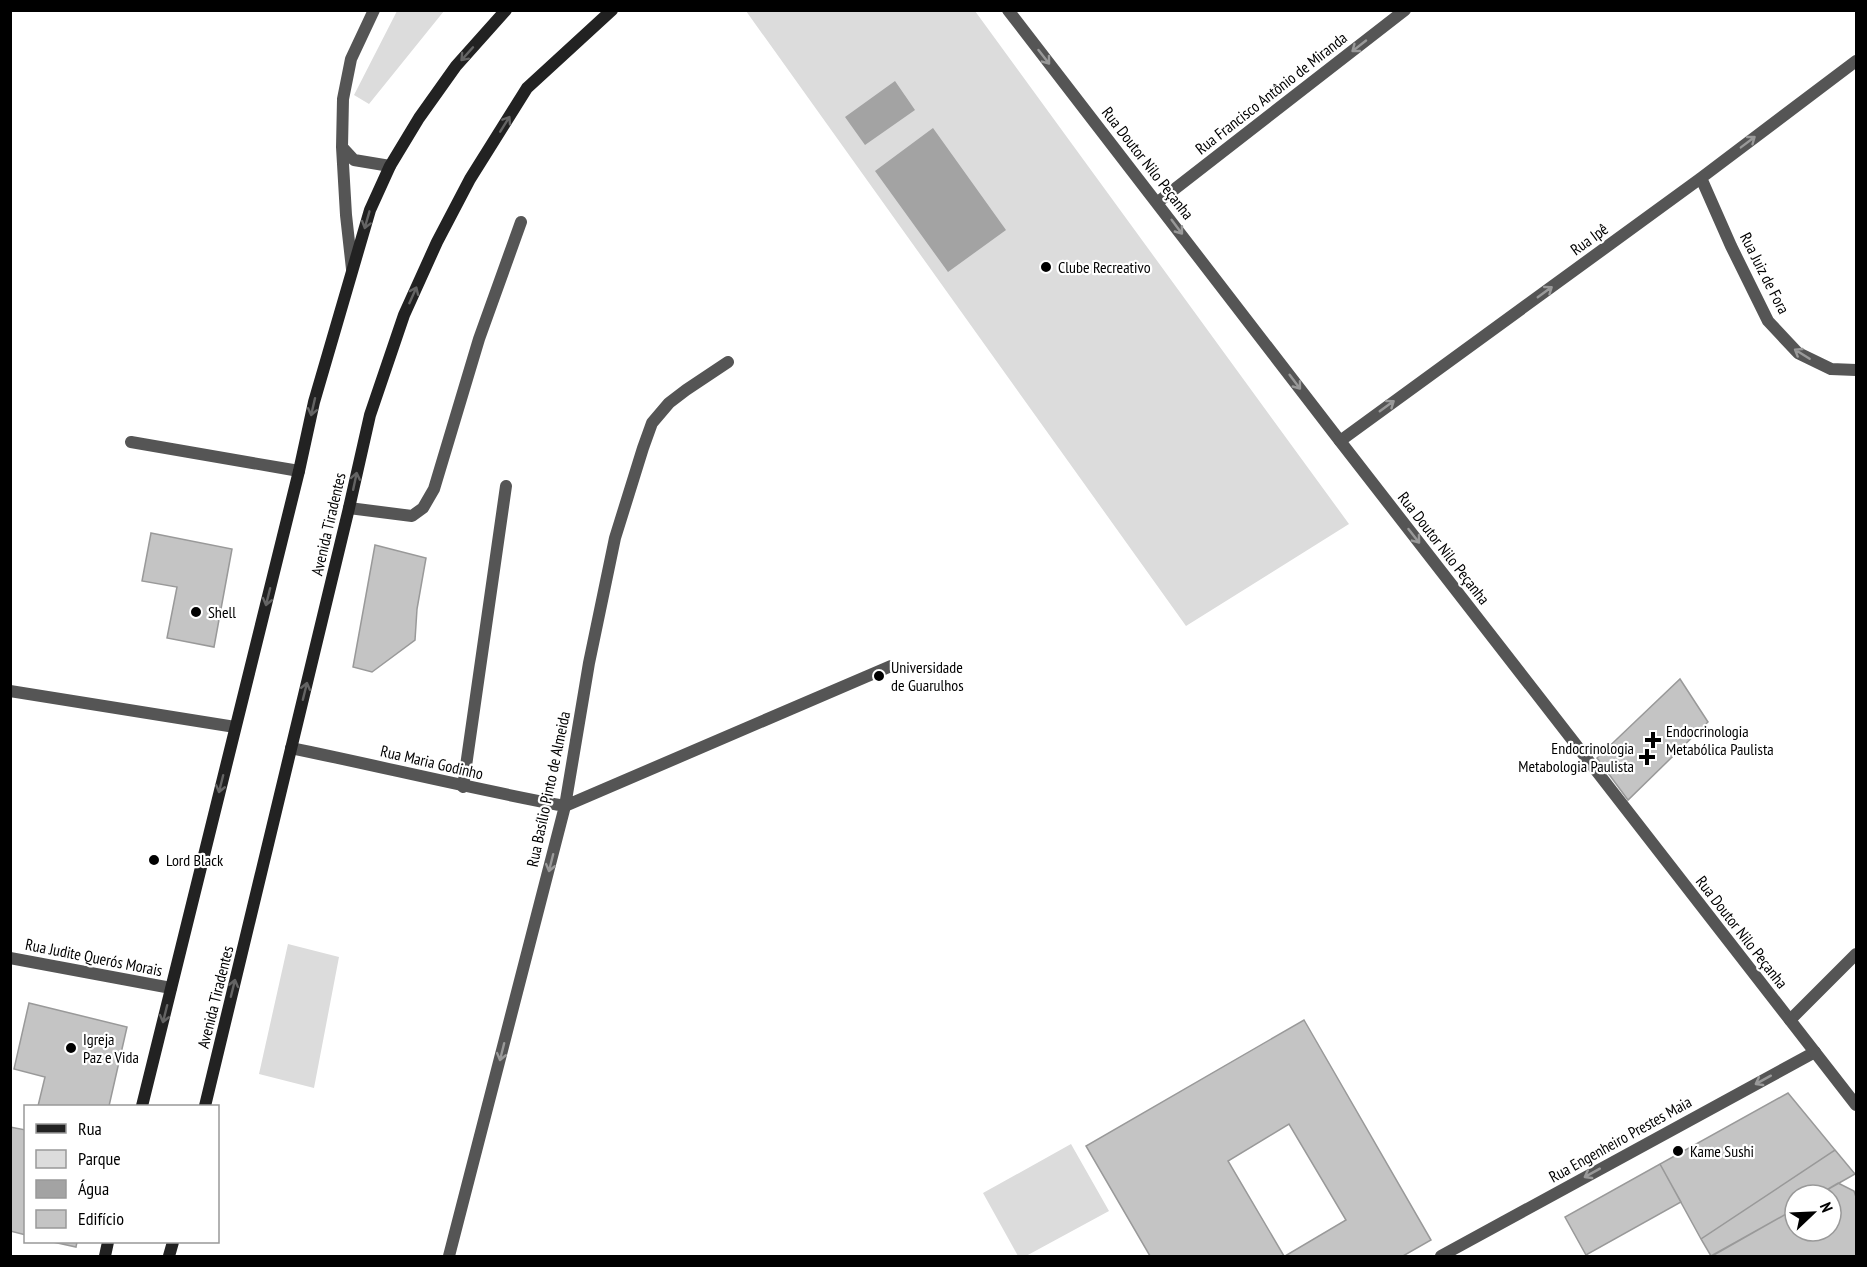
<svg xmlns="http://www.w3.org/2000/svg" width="1867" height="1267" font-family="'PT Sans Narrow',sans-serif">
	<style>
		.green { fill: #dcdcdc }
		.water { fill: #a3a3a3 }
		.building { fill: #c4c4c4; stroke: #999; stroke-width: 1.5 }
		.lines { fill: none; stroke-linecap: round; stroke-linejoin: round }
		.service { stroke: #555; stroke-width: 12 }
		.minor { stroke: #555; stroke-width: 12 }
		.tertiary { stroke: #555; stroke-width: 12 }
		.secondary { stroke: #222; stroke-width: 12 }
		.oneway { stroke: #999 }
		.oneway2 { stroke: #646464 }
		.poi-dot { fill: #000; stroke: #fff; stroke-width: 2 }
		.labels { text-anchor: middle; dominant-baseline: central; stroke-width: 4.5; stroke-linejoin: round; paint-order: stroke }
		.street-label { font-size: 16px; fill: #000; stroke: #fff }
		.poi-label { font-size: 16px; fill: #000; stroke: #fff; text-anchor: start }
	</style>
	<rect width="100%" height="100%" fill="#fff"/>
	<path class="green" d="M397,11H444L369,104L354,95Z
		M746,11H975L1349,524L1186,626Z
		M288,944L339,957L314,1088L259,1074Z
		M1071,1144L1109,1211L1026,1256H1018L983,1193Z"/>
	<path class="water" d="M895,81L915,110L865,145L845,117Z
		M933,128L1006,230L948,272L875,171Z"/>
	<path class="building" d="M151,533L232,549L214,647L167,638L177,587L142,581Z
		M375,545L426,558L417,609L415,640L372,672L353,667Z
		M1680,679L1708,722L1628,800L1597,758Z
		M29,1003L127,1027L109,1106H38L45,1077L14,1069Z
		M1304,1020L1431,1240L1403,1256H1285L1346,1220L1289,1124L1228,1161L1284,1256H1150L1086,1146Z
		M1788,1093L1835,1150L1701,1239L1660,1164Z
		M10,1127L26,1130V1235L10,1231Z
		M1835,1150L1855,1174L1818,1195H1795V1209L1711,1256L1701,1239Z
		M1660,1164L1681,1202L1586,1255L1565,1217Z
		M1838,1183L1854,1191L1856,1197V1256H1712L1795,1209V1231H1831V1195H1818Z
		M53,1242H77L76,1247Z"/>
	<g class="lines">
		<path class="service" d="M349,508L412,516L423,508L434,489L479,339L521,222
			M463,787L506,486
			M1790,1020L1856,954"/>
		<path class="minor" d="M342,147L354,160L390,166
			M1701,178L1731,246L1768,321L1798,353L1831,369L1856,370
			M1158,202L1405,10
			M352,269L346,215L342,147L343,99L351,59L374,10
			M1340,441L1701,178L1856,61
			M131,442L299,471
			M10,691L235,727
			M291,748C383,767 473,789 565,806
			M565,806L891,666
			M10,958L171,988
			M449,1256L565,806L589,663L615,538L643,448L652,423L669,403L686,390L728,362
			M1441,1256L1815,1052"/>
		<path class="tertiary" d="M1008,10L1340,441L1856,1105"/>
		<path class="secondary" d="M142,1106L299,471L314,402L370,210L390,166L419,118L456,66L506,10
			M205,1106L349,508L370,415L404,315L437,242L470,179L527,88L612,10
			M105,1256L108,1242
			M169,1256L173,1242"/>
	</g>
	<defs><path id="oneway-shaft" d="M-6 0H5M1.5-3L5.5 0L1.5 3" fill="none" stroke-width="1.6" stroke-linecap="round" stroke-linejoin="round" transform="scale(1.5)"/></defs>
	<g class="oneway">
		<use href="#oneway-shaft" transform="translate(1359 46) rotate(142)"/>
		<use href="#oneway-shaft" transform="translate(1044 57) rotate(52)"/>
		<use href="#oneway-shaft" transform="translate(1748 142) rotate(-37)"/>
		<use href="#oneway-shaft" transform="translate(1177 227) rotate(53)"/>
		<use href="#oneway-shaft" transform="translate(1545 292) rotate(-36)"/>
		<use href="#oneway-shaft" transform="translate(1802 354) rotate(-148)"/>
		<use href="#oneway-shaft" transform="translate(1295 382) rotate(53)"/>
		<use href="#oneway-shaft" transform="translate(1387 406) rotate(-36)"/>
		<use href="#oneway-shaft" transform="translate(1414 536) rotate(52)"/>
		<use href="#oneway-shaft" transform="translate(551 863) rotate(104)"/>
		<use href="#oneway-shaft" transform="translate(502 1052) rotate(104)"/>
		<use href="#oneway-shaft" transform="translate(1763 1080) rotate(151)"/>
		<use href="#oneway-shaft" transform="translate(1592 1173) rotate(151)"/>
	</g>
	<g class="oneway2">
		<use href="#oneway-shaft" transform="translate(467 54) rotate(132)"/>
		<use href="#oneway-shaft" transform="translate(505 124) rotate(-58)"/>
		<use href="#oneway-shaft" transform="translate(367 220) rotate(106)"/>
		<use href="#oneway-shaft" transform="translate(413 295) rotate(-66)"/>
		<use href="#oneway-shaft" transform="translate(313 407) rotate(103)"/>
		<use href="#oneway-shaft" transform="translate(355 481) rotate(-78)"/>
		<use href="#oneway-shaft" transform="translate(268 597) rotate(104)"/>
		<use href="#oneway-shaft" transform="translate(305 691) rotate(-76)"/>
		<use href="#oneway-shaft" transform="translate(221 784) rotate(104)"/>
		<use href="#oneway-shaft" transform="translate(233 988) rotate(-76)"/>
		<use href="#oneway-shaft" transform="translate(165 1014) rotate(104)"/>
	</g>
	<g class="poi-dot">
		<circle cx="1046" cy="267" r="6"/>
		<circle cx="196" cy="612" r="6"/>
		<circle cx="879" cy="676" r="6"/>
		<path d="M1650 731h6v6h6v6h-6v6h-6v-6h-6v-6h6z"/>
		<path d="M1644 748h6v6h6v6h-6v6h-6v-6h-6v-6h6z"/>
		<circle cx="154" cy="860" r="6"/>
		<circle cx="71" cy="1048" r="6"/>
		<circle cx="1678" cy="1151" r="6"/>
	</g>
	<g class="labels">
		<g class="street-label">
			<text transform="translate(1271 93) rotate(-38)">Rua Francisco Antônio de Miranda</text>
			<text transform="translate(1148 163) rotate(52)">Rua Doutor Nilo Peçanha</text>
			<text transform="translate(1589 239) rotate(-36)">Rua Ipê</text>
			<text transform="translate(1765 273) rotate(63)">Rua Juiz de Fora</text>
			<text transform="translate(328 524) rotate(-77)">Avenida Tiradentes</text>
			<text transform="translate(1444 548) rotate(52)">Rua Doutor Nilo Peçanha</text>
			<text transform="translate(432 762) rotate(13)">Rua Maria Godinho</text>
			<text transform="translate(548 789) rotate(-78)">Rua Basílio Pinto de Almeida</text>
			<text transform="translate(1742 932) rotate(52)">Rua Doutor Nilo Peçanha</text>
			<text transform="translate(94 957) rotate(11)">Rua Judite Querós Morais</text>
			<text transform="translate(215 997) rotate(-76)">Avenida Tiradentes</text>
			<text transform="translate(1620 1139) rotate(-29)">Rua Engenheiro Prestes Maia</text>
		</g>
		<g class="poi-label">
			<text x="1058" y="267">Clube Recreativo</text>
			<text x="208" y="612">Shell</text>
			<text x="891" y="667">Universidade<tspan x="891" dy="18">de Guarulhos</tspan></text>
			<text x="1666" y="731">Endocrinologia<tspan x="1666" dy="18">Metabólica Paulista</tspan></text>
			<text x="1634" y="748" text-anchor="end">Endocrinologia<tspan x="1634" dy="18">Metabologia Paulista</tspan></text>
			<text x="166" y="860">Lord Black</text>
			<text x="83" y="1039">Igreja<tspan x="83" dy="18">Paz e Vida</tspan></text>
			<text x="1690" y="1151">Kame Sushi</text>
		</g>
	</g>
	<rect width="1867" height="1267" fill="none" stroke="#000000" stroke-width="24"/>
	<rect x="24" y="1105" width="195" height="138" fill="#ffffff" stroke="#999999" stroke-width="1.5"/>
	<rect x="36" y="1124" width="30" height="9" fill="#222222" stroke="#999999" stroke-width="1.5"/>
	<text x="78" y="1135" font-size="18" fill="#000000">Rua</text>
	<rect x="36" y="1150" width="30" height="18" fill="#dcdcdc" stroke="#999999" stroke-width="1.5"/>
	<text x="78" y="1165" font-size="18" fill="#000000">Parque</text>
	<rect x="36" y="1180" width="30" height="18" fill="#a3a3a3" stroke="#999999" stroke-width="1.5"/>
	<text x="78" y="1195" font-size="18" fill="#000000">Água</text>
	<rect x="36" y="1210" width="30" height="18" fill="#c4c4c4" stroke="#999999" stroke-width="1.5"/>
	<text x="78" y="1225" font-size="18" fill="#000000">Edifício</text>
	<g transform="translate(1813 1213) rotate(67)"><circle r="28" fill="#ffffff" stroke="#999999" stroke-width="1.5"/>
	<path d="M0-4.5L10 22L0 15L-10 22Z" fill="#000000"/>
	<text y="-9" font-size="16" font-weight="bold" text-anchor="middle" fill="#000000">N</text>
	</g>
</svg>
